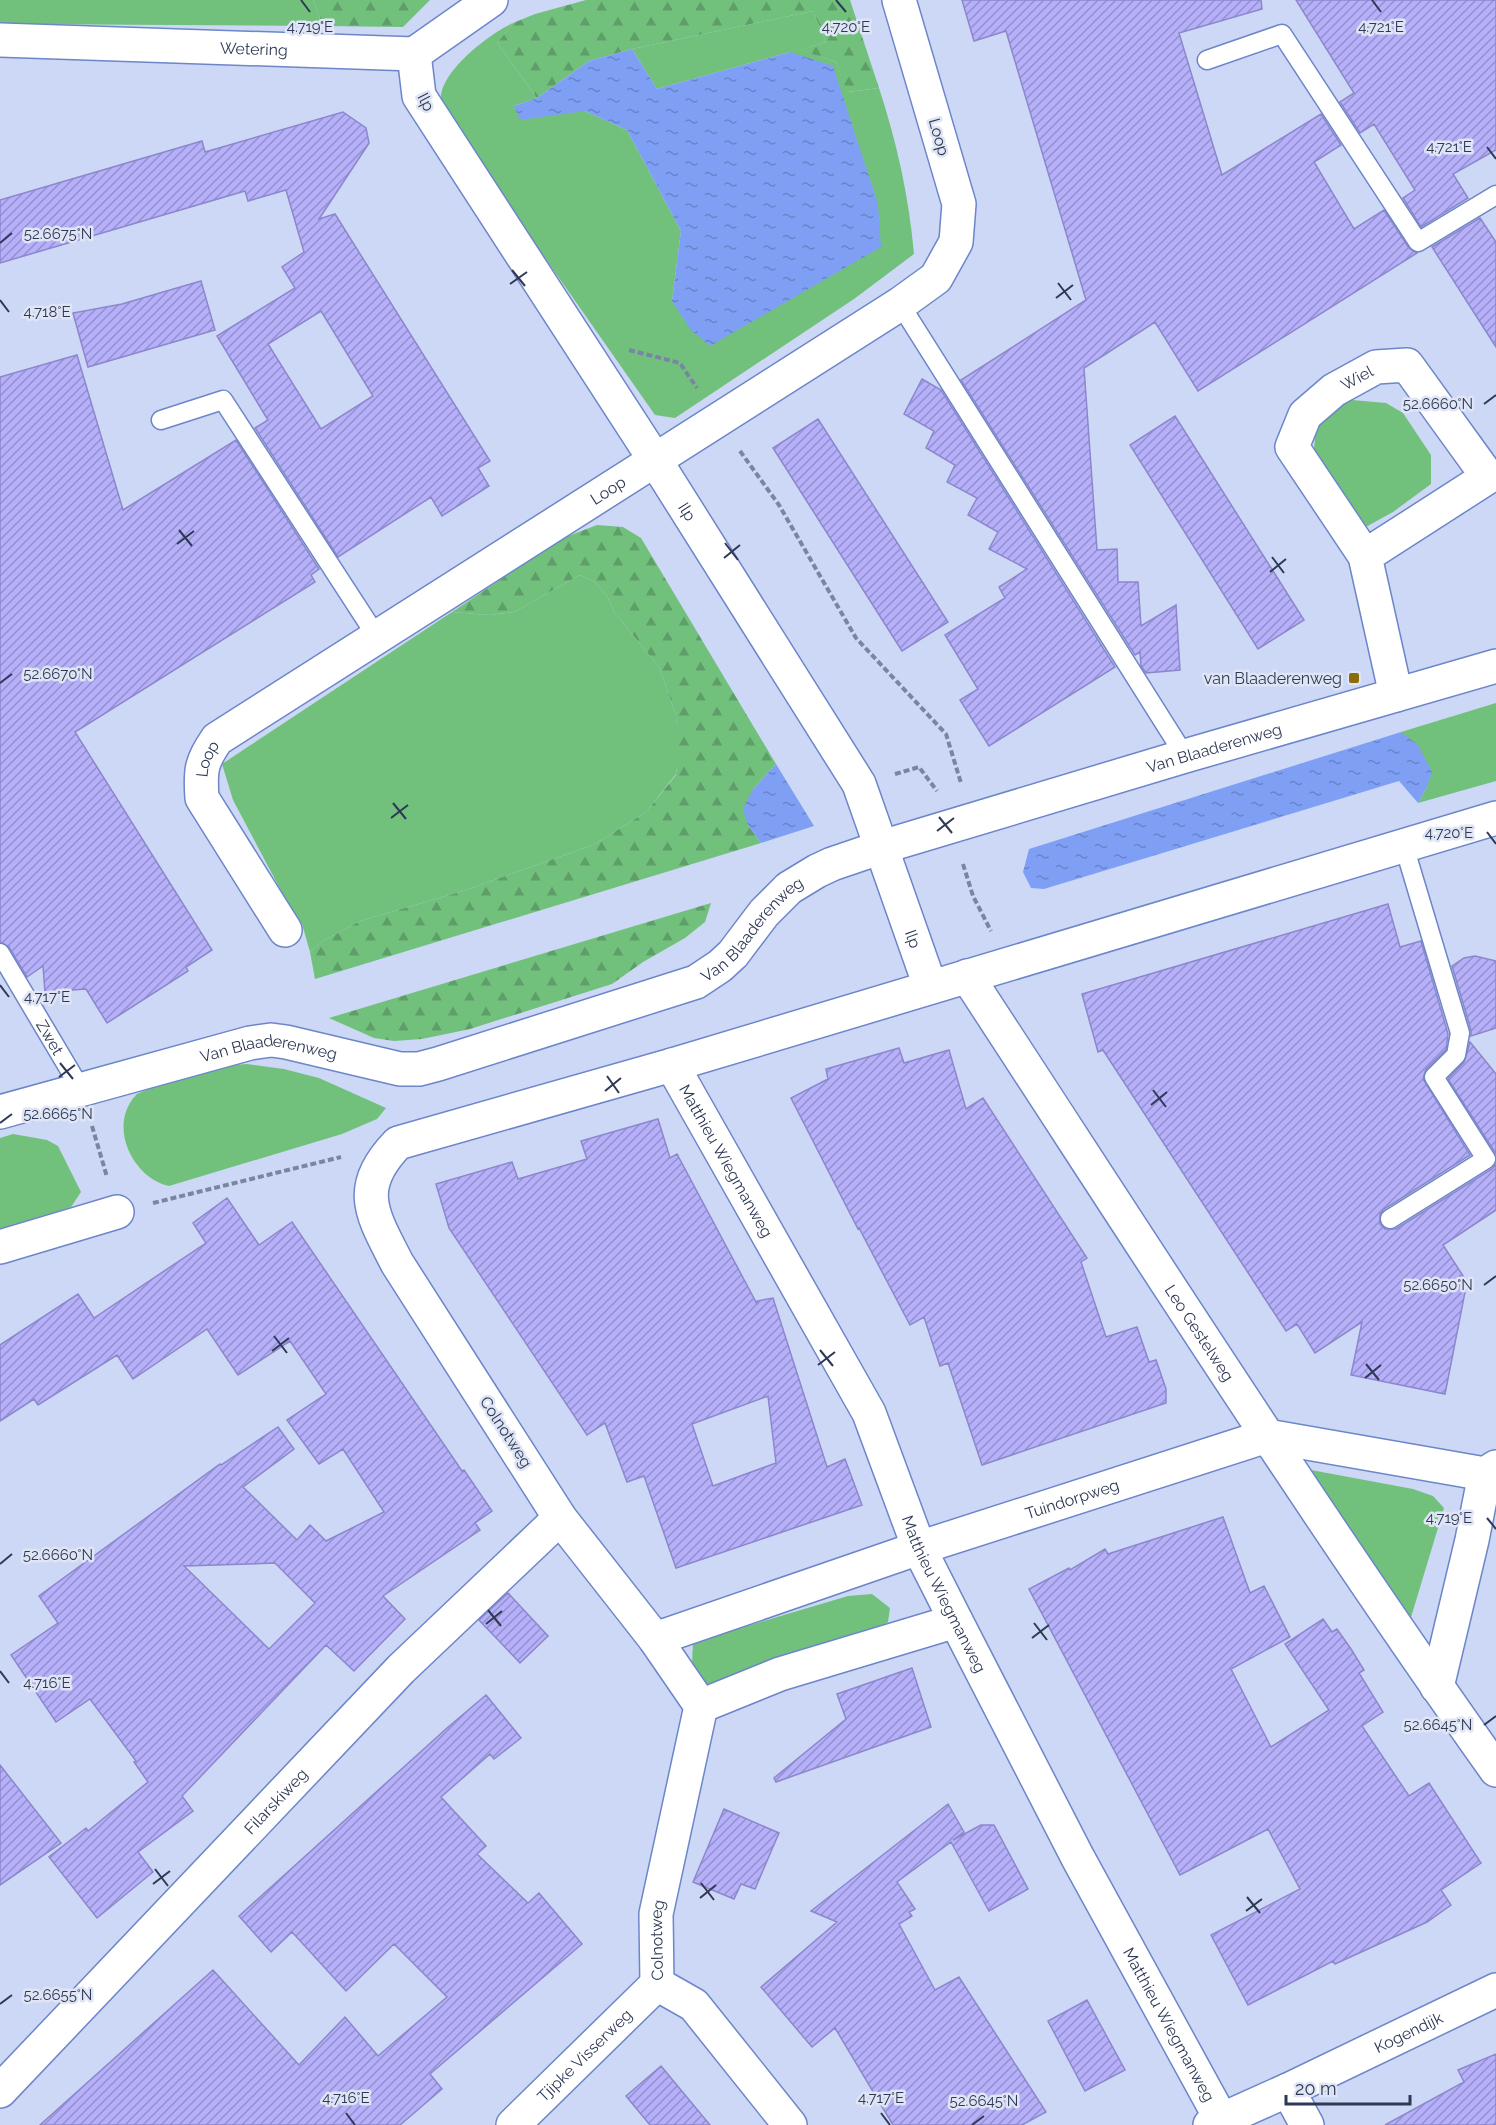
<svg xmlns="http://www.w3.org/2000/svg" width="1496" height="2125" font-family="Raleway,sans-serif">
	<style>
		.green { fill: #71c17d }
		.forest { fill: url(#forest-firs) }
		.water { fill: url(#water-ripples) }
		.building { fill: url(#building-hatch); stroke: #8c86cd; stroke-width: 1.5; fill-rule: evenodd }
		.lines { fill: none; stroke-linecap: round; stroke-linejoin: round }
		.lane-casing { stroke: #6d86c9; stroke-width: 21 }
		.street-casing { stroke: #6d86c9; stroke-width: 36 }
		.secondary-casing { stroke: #6d86c9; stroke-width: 36 }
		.path { stroke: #7985a1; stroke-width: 4; stroke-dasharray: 6 3; stroke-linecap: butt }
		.lane { stroke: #fff; stroke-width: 18 }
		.street { stroke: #fff; stroke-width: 33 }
		.secondary { stroke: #fff; stroke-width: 33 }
		.ticks { fill: none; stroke: #2e3955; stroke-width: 2 }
		.poi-dot { fill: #8b6c0c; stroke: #dfe5f4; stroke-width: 2 }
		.labels { text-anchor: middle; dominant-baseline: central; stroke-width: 5; stroke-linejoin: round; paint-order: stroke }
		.street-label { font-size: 16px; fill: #2e3955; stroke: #dfe5f4 }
		.poi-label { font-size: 16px; fill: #2e3955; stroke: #dfe5f4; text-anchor: end }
		.ticks-label { font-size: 15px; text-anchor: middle; fill: #2e3955; stroke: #dfe5f4; stroke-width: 5; stroke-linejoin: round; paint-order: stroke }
	</style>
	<defs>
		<pattern id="forest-firs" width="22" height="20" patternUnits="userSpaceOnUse" patternTransform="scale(1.5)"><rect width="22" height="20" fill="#71c17d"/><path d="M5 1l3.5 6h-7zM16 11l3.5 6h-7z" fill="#5d9e69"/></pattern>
		<pattern id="water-ripples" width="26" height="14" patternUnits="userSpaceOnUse" patternTransform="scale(1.5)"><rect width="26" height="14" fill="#7f9ff5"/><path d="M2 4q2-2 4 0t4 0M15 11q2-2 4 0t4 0" fill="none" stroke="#6883c9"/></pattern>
		<pattern id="building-hatch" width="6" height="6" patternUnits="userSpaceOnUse" patternTransform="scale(1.5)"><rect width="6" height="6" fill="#b6b0fa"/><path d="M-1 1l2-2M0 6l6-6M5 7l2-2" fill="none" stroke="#9490cd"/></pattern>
	</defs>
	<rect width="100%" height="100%" fill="#ccd8f5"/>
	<path class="green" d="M0,0H313L323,26L16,24L0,22Z
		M813,11L826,42L801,50L836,62L848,92L879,88C897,143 909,197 914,254L854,299L675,418L655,415L447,118C446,112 441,105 441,100C439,72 490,33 513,23L497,43L537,98L514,106L585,111L627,130L681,231L672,301L790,52L657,89L632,49Z
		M1352,400L1386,403L1403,413L1431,455V484L1393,512L1364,528L1314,451L1315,435L1319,421L1331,410Z
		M580,575L595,582L607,596L614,612L659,667L676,715L679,749L676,774L646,812L593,845L463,891L360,921L321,942L310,952L302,924L287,902L233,800L222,764L452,612L489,615L514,612Z
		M1496,703V781L1418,803L1427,787L1401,732Z
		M247,1064L284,1069L319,1078L386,1108L377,1119L342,1134L169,1186C133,1178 107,1126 136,1095C141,1090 212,1068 224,1065C231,1064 239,1065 247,1064Z
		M13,1134L47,1140L58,1146L81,1192L71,1207L0,1230V1138Z
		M1311,1470L1413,1489L1433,1496L1444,1508L1409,1624Z
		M872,1594L890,1608L888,1622L874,1631L708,1684H702L692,1664L693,1642L848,1596Z"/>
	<path class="forest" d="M313,0H430L403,27L323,26Z
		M586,0H850L879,88L847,92L836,62L800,50L826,42L813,11L632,49L589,61L537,98L497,43L513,23L535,14Z
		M597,525L623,527L641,538L776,764L753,789L748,825L761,843L315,979L310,952L321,942L360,921L463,891L593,845L646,812L676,775L678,749L676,715L659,667L614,612L607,596L595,582L580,575L514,612L489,615L452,612L563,538Z
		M711,903L705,922L685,938L643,962L612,984L470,1029L422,1039L394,1041L374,1038L329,1018Z"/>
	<path class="water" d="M632,49L657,89L790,52L833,66L878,204L881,247L710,346L691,330L672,301L681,231L627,130L585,111L520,120L514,106L537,98L589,61Z
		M1401,732L1418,745L1432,772L1427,787L1418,803L1399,781L1044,889L1031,888L1023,872L1029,849Z
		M776,764L814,826L761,843L748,825L743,809L753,789Z"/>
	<path class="building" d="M962,0H1261L1262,9L1179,33L1222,175L1321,114L1341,145L1314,162L1354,229L1384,210L1409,248L1417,253L1198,391L1155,322L1084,368L1097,550L1117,549L1118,582H1138L1141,626L1176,605L1180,670L1146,673L1141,666L1140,652L1135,655L961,380L1086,300L1006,31L974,41Z
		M1296,0H1496V150L1453,174L1468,198L1421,227L1403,198L1415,190L1374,124L1360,133L1340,102L1354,93Z
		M343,112L366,128L369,143L319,219L335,214L490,461L478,468L489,486L442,516L431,497L338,557L255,428L268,420L217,336L295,288L282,267L304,252L286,190L248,201L245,191L0,263V200L202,141L205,152ZM321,311L373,396L321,429L268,344Z
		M1480,218L1496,242V347L1432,247Z
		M201,281L215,330L88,367L73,313L122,304Z
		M77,355L123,510L236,440L319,569L311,575L315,582L75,732L212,950L186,967L188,971L107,1023L86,989L45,992L43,966L27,977L9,947L0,942V377Z
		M922,379L941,390L1115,667L989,746L960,700L978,689L945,635L1005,598L999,587L1027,569L989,549L998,532L968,515L977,498L947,482L955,465L926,448L934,431L904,414Z
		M1175,416L1304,620L1258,649L1130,445Z
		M818,419L948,622L902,651L773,448Z
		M1388,904L1400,947L1421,941L1448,1034L1446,1050L1426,1069L1423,1079L1470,1155L1384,1209L1380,1214V1224L1385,1229H1396L1492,1169L1496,1164V1210L1443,1245L1467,1282L1445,1394L1351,1375L1362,1322L1315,1353L1297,1324L1286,1331L1103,1050L1098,1052L1082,994Z
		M1475,956L1496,961V1028L1471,1036V1030L1452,966L1464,958Z
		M1470,1042L1496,1074V1154L1448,1079L1464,1062Z
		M899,1048L904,1063L949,1050L966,1109L983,1098L1087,1258L1081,1262L1106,1337L1137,1327L1149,1362L1156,1360L1166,1389V1403L982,1465L948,1363L940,1366L924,1317L910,1325L859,1228L858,1229L791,1098L828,1079L826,1069Z
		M658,1119L670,1158L677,1154L757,1304V1301L773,1298L827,1467L845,1459L862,1505L676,1568L644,1476L627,1482L605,1423L587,1435L449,1228L436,1184L512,1162L518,1179L587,1159L581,1141ZM768,1396L776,1463L713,1486L692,1424Z
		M227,1198L259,1245L292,1222L462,1471L464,1470L492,1511L475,1523L480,1530L383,1596L405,1619L354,1671L326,1645L182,1796L193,1811L138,1852L153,1872L97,1918L49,1857L86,1828L88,1831L148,1782L134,1762L136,1761L90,1699L56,1722L11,1655L58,1623L39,1596L220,1464L221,1465L278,1427L294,1449L243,1487L297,1540L310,1525L326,1541L384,1512L343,1449L319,1464L287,1420L326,1394L290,1341L238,1375L207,1329L133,1379L117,1355L38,1405L34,1399L0,1421V1345L78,1294L94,1318L206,1243L193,1223ZM275,1563L315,1603L269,1649L184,1566Z
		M1223,1517L1250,1593L1264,1586L1290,1637L1231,1669L1271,1747L1329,1710L1285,1644L1323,1619L1332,1632L1337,1629L1351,1649L1364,1670L1359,1673L1383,1712L1362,1726L1409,1796L1429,1783L1481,1863L1441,1890L1451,1905L1427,1922L1335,1964L1333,1961L1248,2005L1211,1935L1300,1889L1268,1829L1180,1875L1029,1589L1069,1568L1070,1570L1105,1549L1108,1554Z
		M508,1593L548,1636L520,1663L479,1620Z
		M912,1668L931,1727L776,1782L774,1778L846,1719L837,1694Z
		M486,1695L521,1738L494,1759L490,1754L441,1797L486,1846L477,1854L528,1903L539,1893L582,1944L430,2074L442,2089L400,2125H40L213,1970L299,2065L345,2017L378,2056L447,1997L394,1944L346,1991L292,1932L271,1952L239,1916L447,1728Z
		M0,1765L61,1843L0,1885Z
		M948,1804L964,1832L953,1840L981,1825H994L1028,1889L989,1911L951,1842L897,1882L915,1909L909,1912L912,1916L899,1924L935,1990L959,1977L1046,2112L1022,2125H893L835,2028L812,2047L761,1987L837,1922L811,1911Z
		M724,1809L779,1833L755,1889L741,1884L734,1899L693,1882Z
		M1087,2000L1125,2070L1085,2091L1048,2021Z
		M1496,2054V2125H1385L1464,2082L1458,2070Z
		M661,2066L710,2125H650L626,2096Z"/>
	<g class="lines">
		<g class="lane-casing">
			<g id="lane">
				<path d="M1207,60L1282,34L1418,242L1496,195"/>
				<path d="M900,304L1185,756"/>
				<path d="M161,420L223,400L377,637"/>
				<path id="s1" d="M0,953L82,1091"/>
				<path d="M1390,1219L1486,1159L1434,1077L1456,1055L1460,1033L1404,846"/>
			</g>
		</g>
		<g class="street-casing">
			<g id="street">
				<path id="s2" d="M0,40L414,54L491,0"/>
				<path id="s3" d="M414,54L419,96L655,460L859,784L930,986"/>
				<path id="s4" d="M1365,556L1292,447L1305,415L1334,390L1376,367L1407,365L1488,477L1365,556L1396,695"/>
				<path id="s5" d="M285,930L202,798C200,770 201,762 217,739L900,304L936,278L956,242L959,204L899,0"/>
				<path id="s6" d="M967,976C1141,1242 1312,1511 1496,1770"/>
				<path id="s7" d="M672,1065L869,1413L919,1548L956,1621L1078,1858L1221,2119"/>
				<path d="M0,1247L117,1212"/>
				<path id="s8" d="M655,1639L919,1548L1267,1436L1485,1474L1496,1467"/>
				<path d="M1437,1687L1472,1540L1485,1474"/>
				<path d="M701,1706L780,1674L956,1621"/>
				<path id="s9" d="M657,1984L656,1914L701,1706L655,1639L560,1518L397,1263C372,1214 354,1188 398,1143L672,1065L1496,818"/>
				<path d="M657,1984L694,2005L790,2125"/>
				<path d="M1288,2090L1307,2125"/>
				<path id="s10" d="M0,2091L401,1669L560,1518"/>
				<path id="s11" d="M513,2125L657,1984"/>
				<path id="s12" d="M1210,2125L1288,2090L1496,1990"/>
			</g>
		</g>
		<g class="secondary-casing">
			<g id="secondary">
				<path id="s13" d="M0,1112L250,1043L271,1040L286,1042L400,1069H419L438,1064L696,982L720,966L733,954L764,913L789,888L817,871L832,864L882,847L1185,756L1496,666"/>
			</g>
		</g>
		<path class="path" d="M629,350L680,363L697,388
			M740,451L779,505L856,638L946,734L961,783
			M895,774L919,767L937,791
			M963,864L973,896L991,931
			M92,1126L107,1177
			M153,1203L341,1157"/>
		<use href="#lane" class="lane"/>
		<use href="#street" class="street"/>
		<use href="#secondary" class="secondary"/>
	</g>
	<path class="ticks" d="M301,0L310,12M836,0L846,12M1372,0L1381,12M1487,147L1496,159M0,243L12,233M512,270L525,286M1058,283L1071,300M510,284L527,272M1056,298L1073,285M0,300L9,312M1484,404L1496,395M179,530L192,546M725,543L738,560M177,544L194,531M1272,557L1284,573M724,558L740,545M1270,572L1286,559M0,683L12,674M393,803L406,819M939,817L952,833M391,818L408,805M937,831L954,818M1487,832L1496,844M0,985L9,997M60,1063L73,1079M607,1076L619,1093M59,1077L75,1065M1153,1090L1166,1107M605,1091L621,1078M1151,1105L1167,1092M0,1123L12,1114M1484,1285L1496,1276M274,1336L287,1353M820,1350L833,1366M272,1351L289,1338M1366,1364L1379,1380M818,1365L835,1352M1365,1378L1381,1365M1487,1518L1496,1529M0,1564L12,1554M488,1610L501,1626M1034,1623L1047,1640M486,1624L502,1611M1032,1638L1049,1625M0,1671L9,1683M1484,1725L1496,1716M155,1869L168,1886M701,1883L714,1900M153,1884L170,1871M1247,1897L1260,1913M700,1898L716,1885M1246,1911L1262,1899M0,2004L12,1995M346,2113L355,2125M881,2113L890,2125M972,2125L984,2116"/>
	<rect class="poi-dot" x="1348" y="672" width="12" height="12" rx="3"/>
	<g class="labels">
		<g class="street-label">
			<text stroke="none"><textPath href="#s2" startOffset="254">Wetering</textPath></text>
			<text transform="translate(426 102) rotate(63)">Ilp</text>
			<text transform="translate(939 137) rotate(74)">Loop</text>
			<text stroke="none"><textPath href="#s4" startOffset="230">Wiel</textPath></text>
			<text stroke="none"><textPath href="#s5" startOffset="682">Loop</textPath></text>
			<text stroke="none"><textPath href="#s3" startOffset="537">Ilp</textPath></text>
			<text stroke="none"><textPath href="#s13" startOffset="1304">Van Blaaderenweg</textPath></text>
			<text stroke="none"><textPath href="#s5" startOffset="196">Loop</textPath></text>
			<text stroke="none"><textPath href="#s13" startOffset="800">Van Blaaderenweg</textPath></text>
			<text stroke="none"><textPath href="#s3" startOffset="1023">Ilp</textPath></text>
			<text stroke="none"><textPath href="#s1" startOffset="98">Zwet</textPath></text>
			<text stroke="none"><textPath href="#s13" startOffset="278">Van Blaaderenweg</textPath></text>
			<text stroke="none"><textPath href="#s7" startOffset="110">Matthieu Wiegmanweg</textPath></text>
			<text stroke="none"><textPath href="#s6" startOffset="426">Leo Gestelweg</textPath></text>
			<text transform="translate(506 1432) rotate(57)">Colnotweg</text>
			<text stroke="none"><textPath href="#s8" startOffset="440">Tuindorpweg</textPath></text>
			<text stroke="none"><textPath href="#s7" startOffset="596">Matthieu Wiegmanweg</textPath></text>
			<text stroke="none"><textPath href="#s10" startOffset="400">Filarskiweg</textPath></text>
			<text stroke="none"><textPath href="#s9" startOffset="44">Colnotweg</textPath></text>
			<text stroke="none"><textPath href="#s7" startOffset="1082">Matthieu Wiegmanweg</textPath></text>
			<text stroke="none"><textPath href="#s12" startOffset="219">Kogendijk</textPath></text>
			<text stroke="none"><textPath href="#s11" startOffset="100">Tjipke Visserweg</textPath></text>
		</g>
		<g class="poi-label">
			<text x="1342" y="678">van Blaaderenweg</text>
		</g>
	</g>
	<g class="ticks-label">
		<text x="846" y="32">4.720°E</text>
		<text x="1381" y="32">4.721°E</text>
		<text x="310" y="32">4.719°E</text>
		<text x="1449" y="152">4.721°E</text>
		<text x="58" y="239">52.6675°N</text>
		<text x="47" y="317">4.718°E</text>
		<text x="1438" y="409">52.6660°N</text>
		<text x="58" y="679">52.6670°N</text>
		<text x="1449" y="838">4.720°E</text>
		<text x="47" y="1002">4.717°E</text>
		<text x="58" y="1119">52.6665°N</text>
		<text x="1438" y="1290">52.6650°N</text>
		<text x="1449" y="1523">4.719°E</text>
		<text x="58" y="1560">52.6660°N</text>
		<text x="47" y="1688">4.716°E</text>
		<text x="1438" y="1730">52.6645°N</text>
		<text x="58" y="2000">52.6655°N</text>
		<text x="346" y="2103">4.716°E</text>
		<text x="881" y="2103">4.717°E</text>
		<text x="984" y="2106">52.6645°N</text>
	</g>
	<path d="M1286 2095v9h124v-9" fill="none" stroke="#2e3955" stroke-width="3"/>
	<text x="1295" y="2095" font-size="18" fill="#2e3955" stroke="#dfe5f4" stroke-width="4.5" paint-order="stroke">20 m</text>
</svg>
